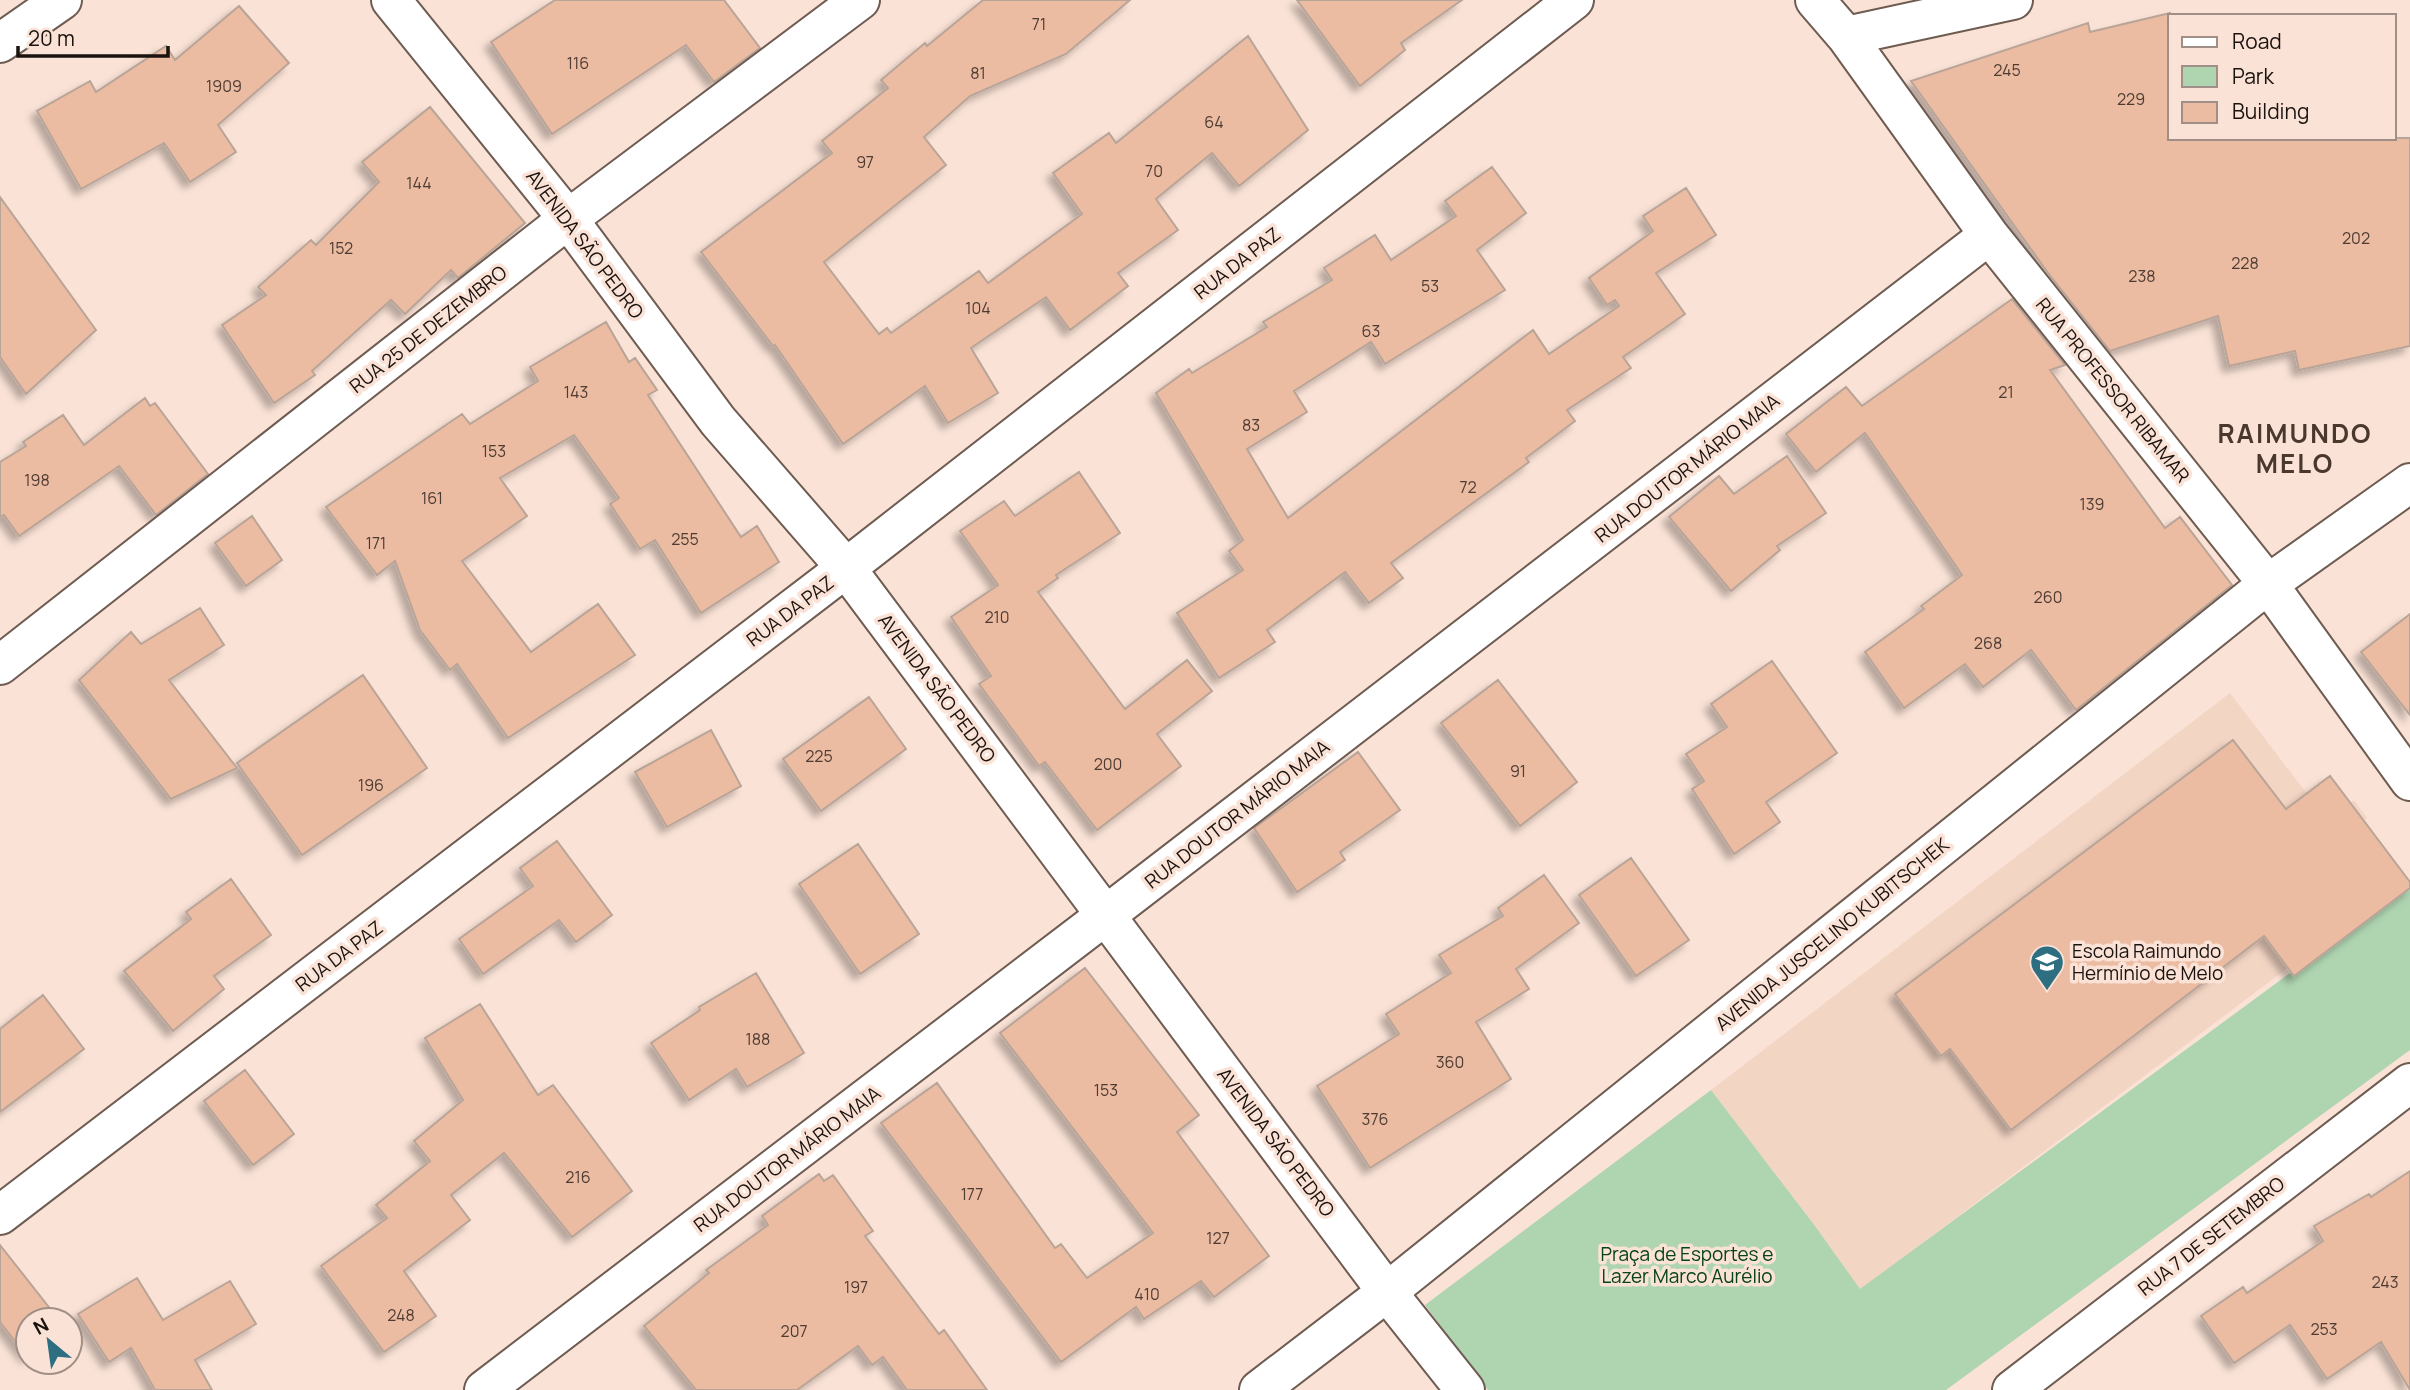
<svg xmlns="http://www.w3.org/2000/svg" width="2410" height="1390" font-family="Manrope,sans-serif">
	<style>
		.built { fill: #f3d5c4 }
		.green { fill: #aed4b0 }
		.building { fill: #ebbba2; stroke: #b9a498; stroke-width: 2; filter: url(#shadow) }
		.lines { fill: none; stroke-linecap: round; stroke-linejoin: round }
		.minor-casing { stroke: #6e5b51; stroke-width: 42 }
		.minor { stroke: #fff; stroke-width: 38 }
		.labels { text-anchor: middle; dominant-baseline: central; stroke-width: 7; stroke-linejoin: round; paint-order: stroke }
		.number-label { font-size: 16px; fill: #4e3c33 }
		.street-label { font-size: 19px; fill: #1a120e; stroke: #fae2d6 }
		.poi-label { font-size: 19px; fill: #1a120e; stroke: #fae2d6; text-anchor: start }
		.park-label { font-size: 19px; fill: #064315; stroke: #fae2d6 }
		.district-label { font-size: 26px; font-weight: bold; letter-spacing: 2px; fill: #4a382f; stroke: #fae2d6 }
	</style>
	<defs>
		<filter id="shadow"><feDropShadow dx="-6" dy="6" stdDeviation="3.5" flood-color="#0004"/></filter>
	</defs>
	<rect width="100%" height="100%" fill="#fae2d6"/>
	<path class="built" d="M2230,693L2327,820L2354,800L2367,818L2342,837L2386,894L1860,1290L1815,1226L1711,1090Z"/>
	<path class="green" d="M2410,885V1050L1946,1390H1488L1425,1305L1711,1090L1815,1226L1860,1289Z"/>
	<path class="building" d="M555,0H724L760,48L714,82L686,45L552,134L491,42Z
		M983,0H1130L1066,54L970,96L924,137L946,165L824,262L879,334L887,328L891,333L979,271L988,283L1082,214L1053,173L1109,133L1116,143L1248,36L1308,130L1239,186L1212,153L1156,199L1178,230L1118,273L1128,286L1070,330L1046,297L971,348L998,393L948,423L925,386L843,444L775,345L773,346L701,252L832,153L822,141L888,88L881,80L925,43L927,46Z
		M1297,0H1462L1401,43L1405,50L1360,86Z
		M239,6L289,63L218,125L236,152L190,182L164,143L81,189L37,111L90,81L96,92L166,46L175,60Z
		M2170,13V138H2410V346L2299,370L2295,351L2229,366L2218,316L2110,351L2048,273L1911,81L2088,23L2090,32Z
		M430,107L525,223L458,278L451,270L405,314L391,300L312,371L315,375L274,403L222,325L266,295L258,287L311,240L316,245L379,182L362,162Z
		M1492,167L1526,213L1477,250L1505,290L1385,364L1371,342L1294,391L1307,412L1247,449L1288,518L1533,330L1549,354L1619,306L1615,300L1607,305L1589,278L1653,231L1643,216L1686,188L1716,235L1656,273L1685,314L1623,357L1631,368L1567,410L1575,421L1526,458L1529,462L1391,563L1403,578L1369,603L1345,572L1267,630L1275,642L1219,678L1177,613L1243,570L1229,551L1243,540L1156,393L1189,369L1192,373L1267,327L1263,322L1332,280L1324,268L1375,235L1391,260L1456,216L1445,201Z
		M0,197L96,330L26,394L0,357Z
		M2012,299L2065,365L2050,370L2165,528L2180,517L2232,585L2076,710L2031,650L1983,687L1965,664L1904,708L1865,652L1924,609L1921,606L1962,575L1865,433L1816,472L1786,434L1846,387L1862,406Z
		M606,322L629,362L635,358L657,390L648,395L741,537L757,526L779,562L701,613L655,540L640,549L610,504L619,498L574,435L500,478L527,516L462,561L531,652L598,604L635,655L508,738L457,664L450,670L420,630L395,561L377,575L326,507L462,414L470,424L538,381L530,367Z
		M145,398L150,406L155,403L208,474L156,515L119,466L19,536L4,515L0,517V462L26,446L23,442L63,415L84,445Z
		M1787,456L1826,513L1777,546L1780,550L1731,591L1669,517L1719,476L1734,494Z
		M1079,472L1120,533L1056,575L1058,578L1038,592L1125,709L1187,660L1212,691L1157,734L1181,766L1097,830L1045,762L1039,766L979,684L991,676L951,617L998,585L960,531L1004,501L1015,516Z
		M252,516L282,560L246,586L215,543Z
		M200,608L224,645L169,680L237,768L171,799L79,680L131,632L141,644Z
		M2410,614V715L2361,652Z
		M1772,661L1837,753L1766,802L1780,822L1734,854L1692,789L1704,781L1686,754L1727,727L1711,704Z
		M363,675L427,768L302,855L237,763Z
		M1498,680L1577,782L1520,826L1441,723Z
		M869,697L906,749L821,811L783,759Z
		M711,730L741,786L667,827L635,772Z
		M2233,740L2286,809L2330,776L2410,882V888L2294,976L2264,936L2011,1130L1950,1049L1941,1056L1895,994Z
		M1358,752L1400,810L1340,852L1345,860L1297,892L1254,828Z
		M557,841L612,915L576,942L559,920L483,974L459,939L533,886L520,868Z
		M858,844L919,934L860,974L799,884Z
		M1631,858L1689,940L1636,976L1579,895Z
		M1544,875L1579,923L1516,969L1529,989L1476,1022L1511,1079L1370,1168L1317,1086L1399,1034L1386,1014L1451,973L1439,955L1503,916L1498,908Z
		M231,879L271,935L214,976L224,989L173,1031L124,971L191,919L186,912Z
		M1085,968L1199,1115L1177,1132L1269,1256L1214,1297L1201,1281L1144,1319L1136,1307L1061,1362L881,1123L937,1083L1055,1248L1061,1244L1087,1278L1153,1233L1000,1033Z
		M756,973L804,1053L747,1087L736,1069L689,1100L651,1043L700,1010L699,1007Z
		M43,995L84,1049L0,1112V1029Z
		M480,1004L538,1095L553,1085L632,1191L572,1237L504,1153L451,1195L470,1220L404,1271L436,1316L384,1352L321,1266L387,1218L376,1205L430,1161L414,1141L463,1100L425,1038Z
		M245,1070L294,1134L253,1165L204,1101Z
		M2410,1171V1390L2381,1342L2327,1379L2290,1325L2234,1363L2201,1316L2243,1287L2247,1293L2323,1241L2314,1226L2369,1194L2371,1197Z
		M819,1174L824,1181L833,1175L873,1231L865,1236L939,1334L944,1330L987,1390H907L883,1357L872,1365L858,1346L797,1390H696L644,1326L709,1273L706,1270L768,1225L762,1216Z
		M0,1245L59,1320H28V1358L0,1322Z
		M137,1278L163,1320L230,1281L256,1324L195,1360L212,1390H155L131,1348L109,1362L78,1314Z"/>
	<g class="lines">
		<g class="minor-casing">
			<path id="minor" d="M391,0L568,219L718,421L846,568L1387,1292L1465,1390
				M1815,0L1846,36L1989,235L2268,584L2410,781
				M1846,36L2013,0
				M0,43L62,0
				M0,665L568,219L860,0
				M0,1215L846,568L1574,0
				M484,1390L1106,915L1989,235
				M1259,1390L1387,1292L2268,584L2410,483
				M2012,1390L2410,1083"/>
		</g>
		<use href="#minor" class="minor"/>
	</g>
	<defs>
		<g id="school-pin" transform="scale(1.75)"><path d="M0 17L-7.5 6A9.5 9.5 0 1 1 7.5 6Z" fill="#2d6e81" stroke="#fae2d6"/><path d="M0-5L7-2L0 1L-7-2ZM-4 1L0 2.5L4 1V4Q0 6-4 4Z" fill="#fff"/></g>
	</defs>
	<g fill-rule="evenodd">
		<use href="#school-pin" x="2047" y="962"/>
	</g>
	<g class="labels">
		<g class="number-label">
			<text x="1039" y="24">71</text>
			<text x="578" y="63">116</text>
			<text x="2007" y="70">245</text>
			<text x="978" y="73">81</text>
			<text x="224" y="86">1909</text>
			<text x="2131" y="99">229</text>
			<text x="1214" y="122">64</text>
			<text x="865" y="162">97</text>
			<text x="1154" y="171">70</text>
			<text x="419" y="183">144</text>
			<text x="2356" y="238">202</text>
			<text x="341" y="248">152</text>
			<text x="2245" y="263">228</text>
			<text x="2142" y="276">238</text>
			<text x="1430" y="286">53</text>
			<text x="978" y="308">104</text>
			<text x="1371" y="331">63</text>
			<text x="576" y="392">143</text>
			<text x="2006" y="392">21</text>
			<text x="1251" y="425">83</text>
			<text x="494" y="451">153</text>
			<text x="37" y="480">198</text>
			<text x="1468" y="487">72</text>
			<text x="432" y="498">161</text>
			<text x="2092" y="504">139</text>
			<text x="685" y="539">255</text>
			<text x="376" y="543">171</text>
			<text x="2048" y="597">260</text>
			<text x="997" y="617">210</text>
			<text x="1988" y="643">268</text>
			<text x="819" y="756">225</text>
			<text x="1108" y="764">200</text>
			<text x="1518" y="771">91</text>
			<text x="371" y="785">196</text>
			<text x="758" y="1039">188</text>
			<text x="1450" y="1062">360</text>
			<text x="1106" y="1090">153</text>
			<text x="1375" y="1119">376</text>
			<text x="578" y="1177">216</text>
			<text x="972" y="1194">177</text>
			<text x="1218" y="1238">127</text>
			<text x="2385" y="1282">243</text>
			<text x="856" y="1287">197</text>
			<text x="1147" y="1294">410</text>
			<text x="401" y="1315">248</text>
			<text x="2324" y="1329">253</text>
			<text x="794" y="1331">207</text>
		</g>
		<g class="street-label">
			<text transform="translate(585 244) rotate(53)">AVENIDA SÃO PEDRO</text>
			<text transform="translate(1237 263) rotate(-38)">RUA DA PAZ</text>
			<text transform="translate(428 329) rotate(-38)">RUA 25 DE DEZEMBRO</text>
			<text transform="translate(2113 390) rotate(51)">RUA PROFESSOR RIBAMAR</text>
			<text transform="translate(1687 468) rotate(-38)">RUA DOUTOR MÁRIO MAIA</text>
			<text transform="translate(790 611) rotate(-37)">RUA DA PAZ</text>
			<text transform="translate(937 688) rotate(53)">AVENIDA SÃO PEDRO</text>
			<text transform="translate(1237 814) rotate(-38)">RUA DOUTOR MÁRIO MAIA</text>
			<text transform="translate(1832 934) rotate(-39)">AVENIDA JUSCELINO KUBITSCHEK</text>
			<text transform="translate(339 956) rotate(-37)">RUA DA PAZ</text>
			<text transform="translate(1276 1142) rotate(53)">AVENIDA SÃO PEDRO</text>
			<text transform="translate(787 1159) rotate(-37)">RUA DOUTOR MÁRIO MAIA</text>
			<text transform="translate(2211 1236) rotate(-38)">RUA 7 DE SETEMBRO</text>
		</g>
		<g class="poi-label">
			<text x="2072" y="951">Escola Raimundo<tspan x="2072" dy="22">Hermínio de Melo</tspan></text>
		</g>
		<g class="park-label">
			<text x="1687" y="1254">Praça de Esportes e<tspan x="1687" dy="22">Lazer Marco Aurélio</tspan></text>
		</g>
		<g class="district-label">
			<text x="2295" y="433">RAIMUNDO<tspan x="2295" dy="30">MELO</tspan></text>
		</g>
	</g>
	<rect x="2168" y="14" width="228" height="126" fill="#fae2d6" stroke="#a08f86" stroke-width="2"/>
	<rect x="2182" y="37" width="35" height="10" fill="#ffffff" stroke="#a08f86" stroke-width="2"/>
	<text x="2232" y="49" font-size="21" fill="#1a120e">Road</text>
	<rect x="2182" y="66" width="35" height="21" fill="#aed4b0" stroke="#a08f86" stroke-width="2"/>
	<text x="2232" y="84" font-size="21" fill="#1a120e">Park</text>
	<rect x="2182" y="102" width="35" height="21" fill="#ebbba2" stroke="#a08f86" stroke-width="2"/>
	<text x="2232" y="119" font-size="21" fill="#1a120e">Building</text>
	<g transform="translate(49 1341) rotate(331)"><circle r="33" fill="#fae2d6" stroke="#a08f86" stroke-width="2"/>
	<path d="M0-5L12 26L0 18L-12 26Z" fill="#2d6e81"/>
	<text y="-10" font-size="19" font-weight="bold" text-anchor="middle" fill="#1a120e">N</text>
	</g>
	<path d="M18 46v10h150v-10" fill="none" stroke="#1a120e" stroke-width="3.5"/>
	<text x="28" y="46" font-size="21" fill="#1a120e" stroke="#fae2d6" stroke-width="5" paint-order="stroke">20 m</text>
</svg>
